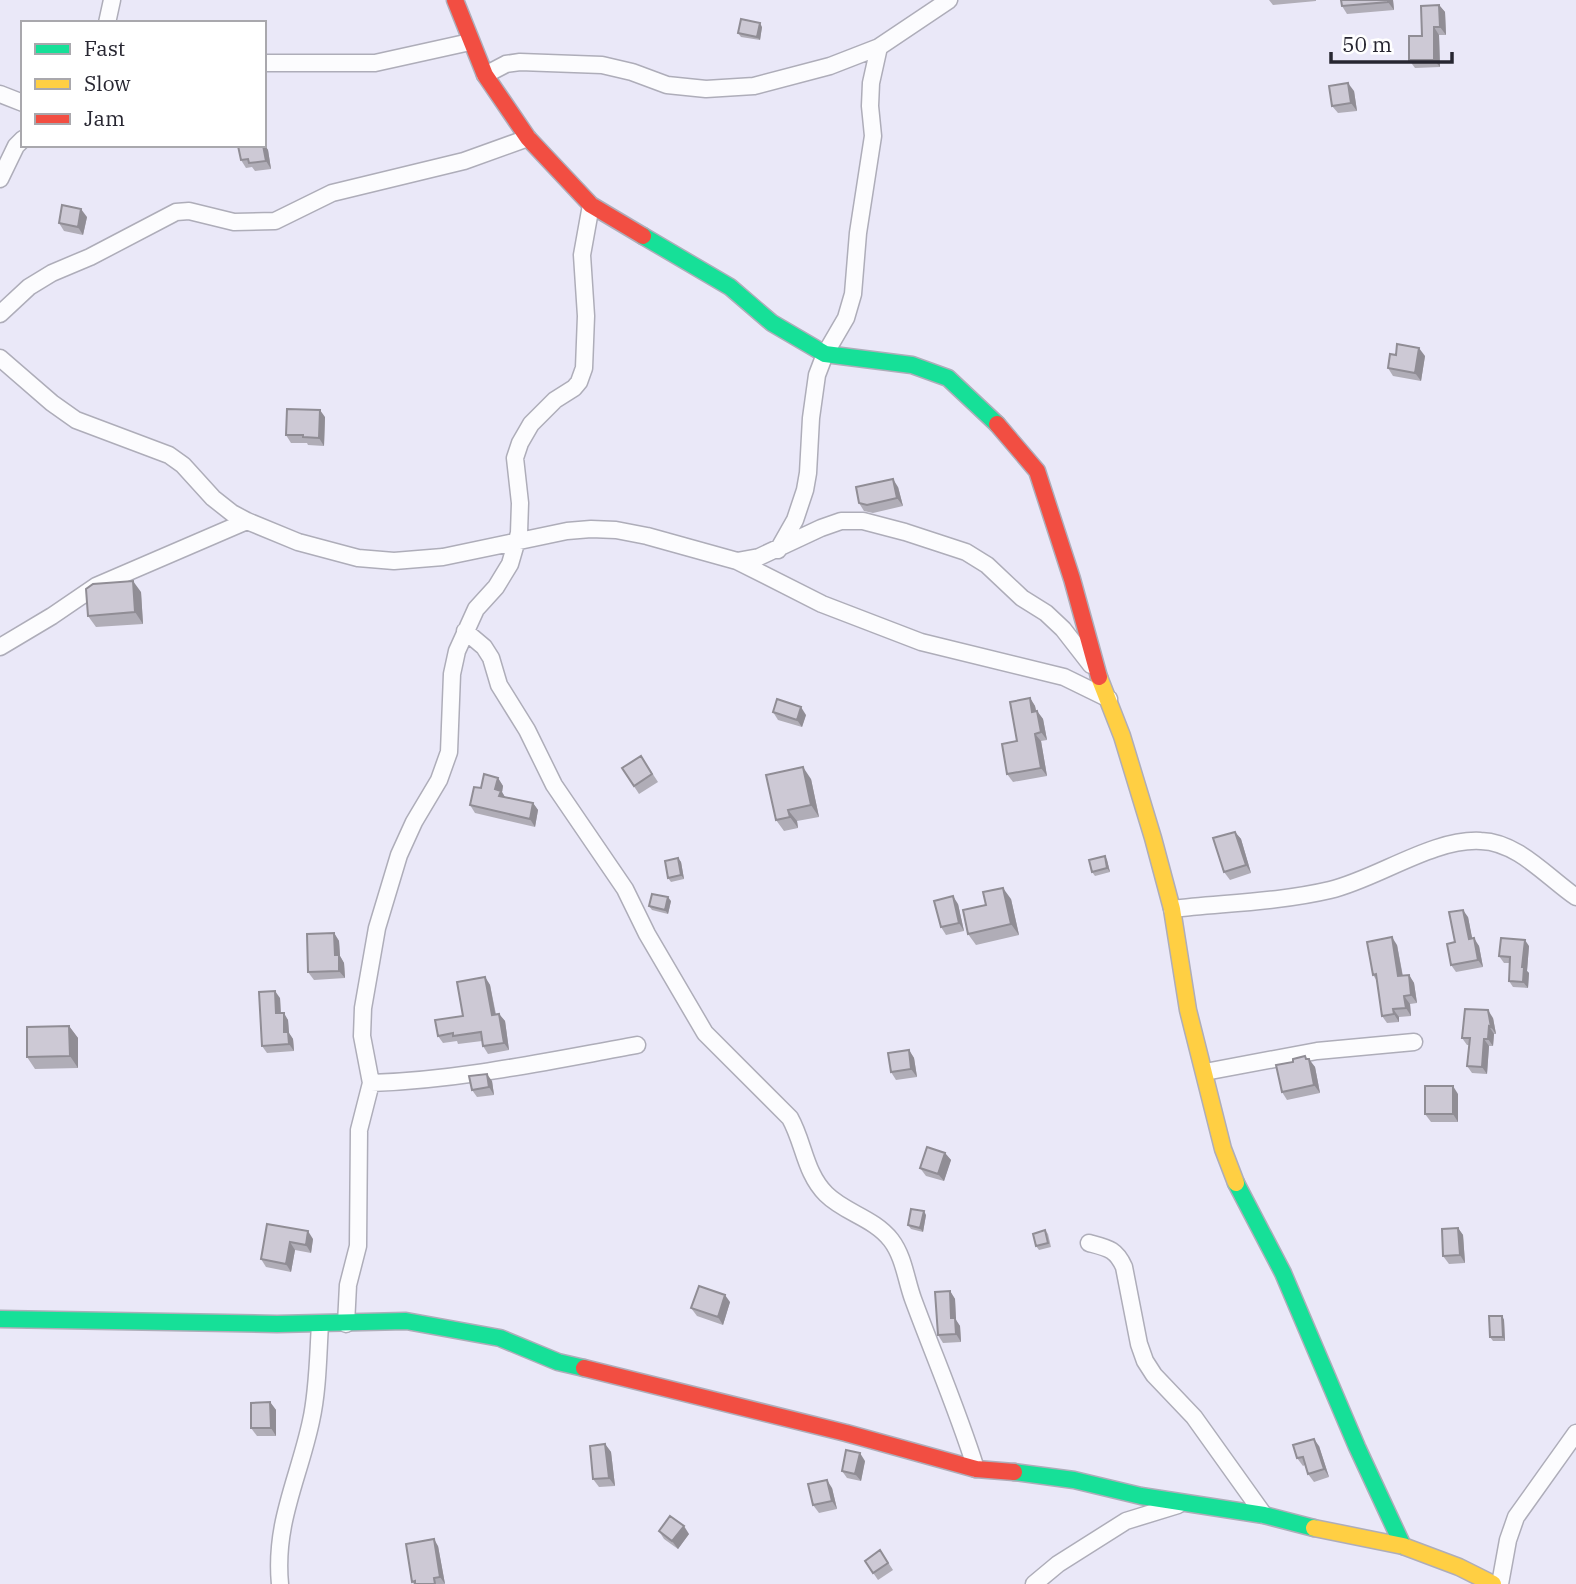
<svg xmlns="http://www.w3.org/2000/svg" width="1576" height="1584" font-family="'IBM Plex Serif',serif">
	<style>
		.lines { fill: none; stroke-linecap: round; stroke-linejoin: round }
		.street-casing { stroke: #aeadb9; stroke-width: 19 }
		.fast-casing { stroke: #aeadb9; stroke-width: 19 }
		.slow-casing { stroke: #aeadb9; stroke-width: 19 }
		.jam-casing { stroke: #aeadb9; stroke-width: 19 }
		.street { stroke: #fcfcfe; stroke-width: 16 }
		.fast { stroke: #16e098; stroke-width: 16 }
		.slow { stroke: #ffcf43; stroke-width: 16 }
		.jam { stroke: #f24e42; stroke-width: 16 }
		.wall { fill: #b0adb7 }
		.shaded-wall { fill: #908d95 }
		.building { fill: #cdc9d5; stroke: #908d95; stroke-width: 2 }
	</style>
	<rect width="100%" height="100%" fill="#eae8f8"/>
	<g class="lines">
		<g class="street-casing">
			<path id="street" d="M107,23L112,0
				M264,63H375L470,42
				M485,75L506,64L520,62L602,65L632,72L667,85L706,89L754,86L830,66L879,47
				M0,94L23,103
				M0,179L16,146L23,139
				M0,314L29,287L52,273L90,257L176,212L189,211L234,222L275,221L332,193L464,161L528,138
				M0,358L52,403L76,420L169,455L183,465L213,498L232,513L247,521L298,542L358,558L394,561L443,557L567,531L591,529L616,530L647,536L737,561L759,557L821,528L841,521H863L905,532L966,552L987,565L1022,598L1046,613L1063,629L1091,665
				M778,550L795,520L805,490L808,473L811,418L817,375L825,354L846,318L853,294L858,233L873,136L870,106L871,83L879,47L949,0
				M737,561L822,604L921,642L1064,677L1109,699
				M465,631L484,647L491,658L499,685L527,730L554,785L625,889L647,934L705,1033L790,1118C804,1143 805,1173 826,1194C845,1213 874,1218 891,1240C904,1257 906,1280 913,1299C934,1356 958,1411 976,1469
				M0,647L52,616L96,586L247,521
				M1172,909C1224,903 1279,902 1330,890C1377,879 1433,838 1481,841C1518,842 1548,878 1576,897
				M1205,1072L1317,1051L1414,1042
				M371,1083C461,1080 548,1061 637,1045
				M1089,1243C1108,1248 1116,1249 1124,1267L1139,1344L1145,1361L1154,1375L1194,1417L1264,1515
				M346,1324L348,1285L358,1246L359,1130L371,1083L362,1036L363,1008L377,928L399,855L414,822L439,780L449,752L452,674L457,651L476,609L496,587L510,564L519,533L520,503L515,458L520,443L531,424L555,400L574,388L579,382L584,368L586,316L582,255L591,205
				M280,1584C274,1523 299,1478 311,1421C318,1390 318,1355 320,1324
				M1034,1584L1058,1564L1126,1521L1178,1505
				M1500,1584L1508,1540L1516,1517L1576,1433"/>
		</g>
		<g class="fast-casing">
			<path id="fast" d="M643,236L730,287L772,323L825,354L912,365L948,378L997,424
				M1236,1183L1283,1273L1357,1447L1403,1546
				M0,1319L277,1324L406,1321L500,1338L558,1362L584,1368
				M1014,1472L1074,1480L1141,1496L1264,1515L1314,1528"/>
		</g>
		<g class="slow-casing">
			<path id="slow" d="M1099,677L1122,736L1153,838L1172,909L1188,1010L1223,1149L1236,1183
				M1314,1528L1403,1546L1459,1567L1493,1584"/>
		</g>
		<g class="jam-casing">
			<path id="jam" d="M455,0L485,75L528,138L591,205L643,236
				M997,424L1037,471L1072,579L1099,677
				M584,1368L846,1433L976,1469L1014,1472"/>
		</g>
		<use href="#street" class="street"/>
		<use href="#fast" class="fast"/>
		<use href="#slow" class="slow"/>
		<use href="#jam" class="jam"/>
	</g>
	<path class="wall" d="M1269,0H1316V1L1273,5Z
		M1393,0L1394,10L1347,14L1342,6Z
		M1439,5L1445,12L1446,35H1439L1440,67L1415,68L1409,60Z
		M762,27L760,40L741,37L738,33Z
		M1354,91L1357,111L1338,113L1332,106Z
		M264,144L268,150L271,169L255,171L252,167L246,168L241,160Z
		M87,217L83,235L64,231L59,223Z
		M1396,355L1425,356L1421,381L1393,376L1388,368Z
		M325,417L324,446L308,445L307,443H291L286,435Z
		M898,487L903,506L873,513L864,511L859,503Z
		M141,592L143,624L96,627L88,616Z
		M1030,698L1035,706L1036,711H1037L1043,719L1047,740L1041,741L1047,776L1013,782L1007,774Z
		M773,712L806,715L802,727L778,720Z
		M641,756L658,782L639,794L622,768Z
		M498,778L503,786L502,792L505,797L533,803L538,810L535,827L475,813L470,805L481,788Z
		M811,779L819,817L797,821L798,828L784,831L776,820Z
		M1235,832L1241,839L1251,873L1230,880L1224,872Z
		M1105,856L1107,860L1110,872L1095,876L1092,872Z
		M678,858L681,862L684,879L671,882L668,878Z
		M1011,899L1019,935L976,945L968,934Z
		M671,901L668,914L652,910L649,906Z
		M958,904L964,931L946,935L941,927Z
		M1468,917L1472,939L1479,946L1483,967L1456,972L1451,965L1455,942Z
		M334,933L339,941L340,956L344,963L345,978L314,980L308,972Z
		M1397,945L1403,976L1409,975L1414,983L1417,1003L1410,1004L1411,1016L1399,1017V1022L1387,1023L1382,1016L1377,981L1373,975Z
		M1529,946L1527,971L1529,973L1528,988L1513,987L1509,981L1510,963H1504L1499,956Z
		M485,977L490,985L496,1014H499L505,1021L509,1050L488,1054L483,1046L482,1041L458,1044L457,1041L443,1043L438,1036L463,1016Z
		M280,998L281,1013L288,1020L289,1033L293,1039L294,1051L267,1053L262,1046Z
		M1493,1018L1496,1034H1494L1493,1046H1489L1487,1074L1472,1073L1467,1066L1469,1045H1467L1462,1038Z
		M69,1026L78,1038V1068L35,1069L27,1057Z
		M909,1050L914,1058L917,1077L896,1080L891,1072Z
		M1307,1059L1315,1067L1320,1093L1287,1100L1282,1092Z
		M492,1081L494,1095L477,1097L472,1090Z
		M1458,1094V1122H1431L1425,1114Z
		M945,1153L951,1160L944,1181L926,1176L920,1168Z
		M926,1215L923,1232L911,1229L908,1225Z
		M267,1224L313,1239L311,1253L295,1250L291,1272L266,1267L261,1259Z
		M1458,1228L1463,1235L1465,1263L1449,1264L1443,1256Z
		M1045,1230L1048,1234L1051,1247L1039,1250L1036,1246Z
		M950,1291L955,1299L956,1320L960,1326L961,1342L943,1343L938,1335Z
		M730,1302L723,1325L697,1316L691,1308Z
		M1502,1316L1504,1320L1505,1341H1493L1490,1337Z
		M270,1402L276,1410V1436H257L251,1428Z
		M605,1444L611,1452L615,1486L599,1487L593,1479Z
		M1319,1446L1329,1477L1314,1482L1308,1474L1305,1465L1303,1466L1297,1458Z
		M865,1461L861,1481L847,1478L842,1471Z
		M832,1488L837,1509L819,1513L813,1505Z
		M659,1531L689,1534L678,1549L664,1539Z
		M438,1546L445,1584H414L412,1582Z
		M880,1550L893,1570L878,1580L865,1561Z"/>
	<path class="shaded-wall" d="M1388,0H1393L1394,10L1388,2Z
		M1439,5L1445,12L1446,35L1440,27Z
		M760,23L762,27L760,40L757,37Z
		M1434,27L1439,35L1440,67L1434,60Z
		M1348,83L1354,91L1357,111L1351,103Z
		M264,144L268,150L271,169L266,161L263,145Z
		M81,209L87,217L83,235L78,227Z
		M1419,348L1425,356L1421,381L1415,373Z
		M320,410L325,417L324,446L319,438Z
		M893,479L898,487L903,506L897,498Z
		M133,581L141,592L143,624L135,612Z
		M1030,698L1035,706L1038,720L1032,712Z
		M801,707L806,715L802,727L797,720Z
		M1037,711L1043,719L1047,740L1041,732Z
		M1035,734L1041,741L1047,776L1041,768Z
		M803,767L811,779L819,817L811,805Z
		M498,778L503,786L502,792L506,799L505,804L495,789Z
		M533,803L538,810L535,827L530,819Z
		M788,810L797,821L798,828L790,817Z
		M1235,832L1241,839L1251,873L1246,865Z
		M1105,856L1107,860L1110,872L1107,868Z
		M678,858L681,862L684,879L681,875Z
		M1003,888L1011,899L1019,935L1011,924Z
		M953,896L958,904L964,931L959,923Z
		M668,897L671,901L668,914L665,910Z
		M1463,910L1468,917L1474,947L1469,939Z
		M334,933L339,941L340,956L344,963L345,978L339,971L335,955Z
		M1392,937L1397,945L1404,984L1398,976Z
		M1474,938L1479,946L1483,967L1478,960Z
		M1525,940L1529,946L1527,971L1529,973L1528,988L1523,982L1522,967Z
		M1409,975L1414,983L1417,1003L1411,995Z
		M485,977L490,985L497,1023L492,1015Z
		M275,991L280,998L281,1020L276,1013Z
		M1404,996L1410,1004L1411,1016L1406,1008Z
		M1393,1009L1399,1017V1022L1394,1014Z
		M1488,1010L1493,1018L1496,1034L1491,1027Z
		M284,1013L288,1020L289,1033L293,1039L294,1051L289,1044L284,1032Z
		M499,1014L505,1021L509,1050L504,1043Z
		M69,1026L78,1038V1068L70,1056Z
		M1489,1026L1494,1034L1493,1046L1488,1039Z
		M1484,1039L1489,1046L1487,1074L1482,1067Z
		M909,1050L914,1058L917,1077L911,1069Z
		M1305,1056L1310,1063L1309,1059L1315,1067L1320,1093L1314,1085Z
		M487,1074L492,1081L494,1095L489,1087Z
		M1453,1086L1458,1094V1122L1453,1114Z
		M945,1153L951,1160L944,1181L938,1174Z
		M924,1211L926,1215L923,1232L920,1228Z
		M1458,1228L1463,1235L1465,1263L1460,1255Z
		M308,1231L313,1239L311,1253L306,1245Z
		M290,1242L295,1250L291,1272L286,1264Z
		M950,1291L955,1299L956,1320L960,1326L961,1342L956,1334L951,1318Z
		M725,1295L730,1302L723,1325L718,1317Z
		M1502,1316L1504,1320L1505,1341L1503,1337Z
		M270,1402L276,1410V1436L271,1428Z
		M1314,1439L1319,1446L1329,1477L1324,1469Z
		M605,1444L611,1452L615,1486L609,1478Z
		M860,1453L865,1461L861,1481L855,1474Z
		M827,1480L832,1488L837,1509L832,1501Z
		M684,1526L689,1534L678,1549L672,1541Z
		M434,1539L438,1546L445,1584L440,1577Z"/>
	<path class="building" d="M1341,0H1388V2L1342,6Z
		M1439,5L1440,27H1434V60H1409V36H1422L1421,6Z
		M741,19L760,23L757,37L738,33Z
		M1348,83L1351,103L1332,106L1329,86Z
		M263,145L266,161L249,163L248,159L241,160L238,146Z
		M62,205L81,209L78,227L59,223Z
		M1397,344L1419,348L1415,373L1388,368L1390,354L1396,355Z
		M287,409L320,410L319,438L303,437V435H286Z
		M893,479L897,498L867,505L859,503L856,487Z
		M133,581L135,612L88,616L86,589L93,584Z
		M1030,698L1032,712L1037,711L1041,732L1035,734L1041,768L1007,774L1002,744L1017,741L1010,702Z
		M777,699L801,707L797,720L773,712Z
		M641,756L652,774L634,786L622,768Z
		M803,767L811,805L788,810L790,817L776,820L766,775Z
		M484,774L498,778L495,789L501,791L499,796L533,803L530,819L470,805L474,787L481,788Z
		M1235,832L1246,865L1224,872L1213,838Z
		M1105,856L1107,868L1092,872L1089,860Z
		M678,858L681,875L668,878L665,861Z
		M1003,888L1011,924L968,934L963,910L986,905L983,892Z
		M652,894L668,897L665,910L649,906Z
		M953,896L959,923L941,927L934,901Z
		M1463,910L1469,939L1474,938L1478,960L1451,965L1447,944L1455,942L1449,912Z
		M334,933L335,955H339V971L308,972L307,934Z
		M1392,937L1398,976L1409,975L1411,995L1404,996L1406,1008L1393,1009L1394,1014L1382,1016L1376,974L1373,975L1367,942Z
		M1501,938L1525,940L1522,967H1524L1523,982L1509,981L1510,957L1499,956Z
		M485,977L492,1015L499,1014L504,1043L483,1046L481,1032L453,1036V1033L438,1036L435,1020L463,1016L457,982Z
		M275,991L276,1013H284V1032H288L289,1044L262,1046L259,992Z
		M1465,1009L1488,1010L1491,1027L1489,1026L1488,1039H1484L1482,1067L1467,1066L1470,1038H1462Z
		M69,1026L70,1056L27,1057V1027Z
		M909,1050L911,1069L891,1072L888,1053Z
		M1305,1056L1306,1059H1309L1314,1085L1282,1092L1276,1065L1293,1062V1059Z
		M487,1074L489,1087L472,1090L469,1076Z
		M1425,1086H1453V1114H1425Z
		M927,1147L945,1153L938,1174L920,1168Z
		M911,1209L924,1211L920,1228L908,1225Z
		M267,1224L308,1231L306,1245L290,1242L286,1264L261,1259Z
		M1458,1228L1460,1255L1443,1256L1442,1229Z
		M1045,1230L1048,1243L1036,1246L1033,1234Z
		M699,1286L725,1295L718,1317L691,1308Z
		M950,1291L951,1318H955L956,1334L938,1335L935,1292Z
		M1489,1316H1502L1503,1337H1490Z
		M270,1402L271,1428H251V1403Z
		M1314,1439L1324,1469L1308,1474L1303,1457L1297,1458L1293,1445Z
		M605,1444L609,1478L593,1479L590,1446Z
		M846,1450L860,1453L855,1474L842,1471Z
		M827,1480L832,1501L813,1505L808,1484Z
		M670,1516L684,1526L672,1541L659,1531Z
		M434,1539L440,1577L434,1578L435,1584H415V1581L412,1582L406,1544Z
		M880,1550L888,1563L873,1573L865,1561Z"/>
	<rect x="21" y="21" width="245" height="126" fill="#ffffff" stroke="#a9a8ad" stroke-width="2"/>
	<rect x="35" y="44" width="35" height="10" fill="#16e098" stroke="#a9a8ad" stroke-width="2"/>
	<text x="84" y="56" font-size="21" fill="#272631">Fast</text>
	<rect x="35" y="79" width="35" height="10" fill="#ffcf43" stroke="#a9a8ad" stroke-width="2"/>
	<text x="84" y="91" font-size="21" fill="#272631">Slow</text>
	<rect x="35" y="114" width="35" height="10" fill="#f24e42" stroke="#a9a8ad" stroke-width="2"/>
	<text x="84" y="126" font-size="21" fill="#272631">Jam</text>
	<path d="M1331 52v10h121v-10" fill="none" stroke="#272631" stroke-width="3.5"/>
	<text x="1342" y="52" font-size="21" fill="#272631" stroke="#ffffff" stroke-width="5" paint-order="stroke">50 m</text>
</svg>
